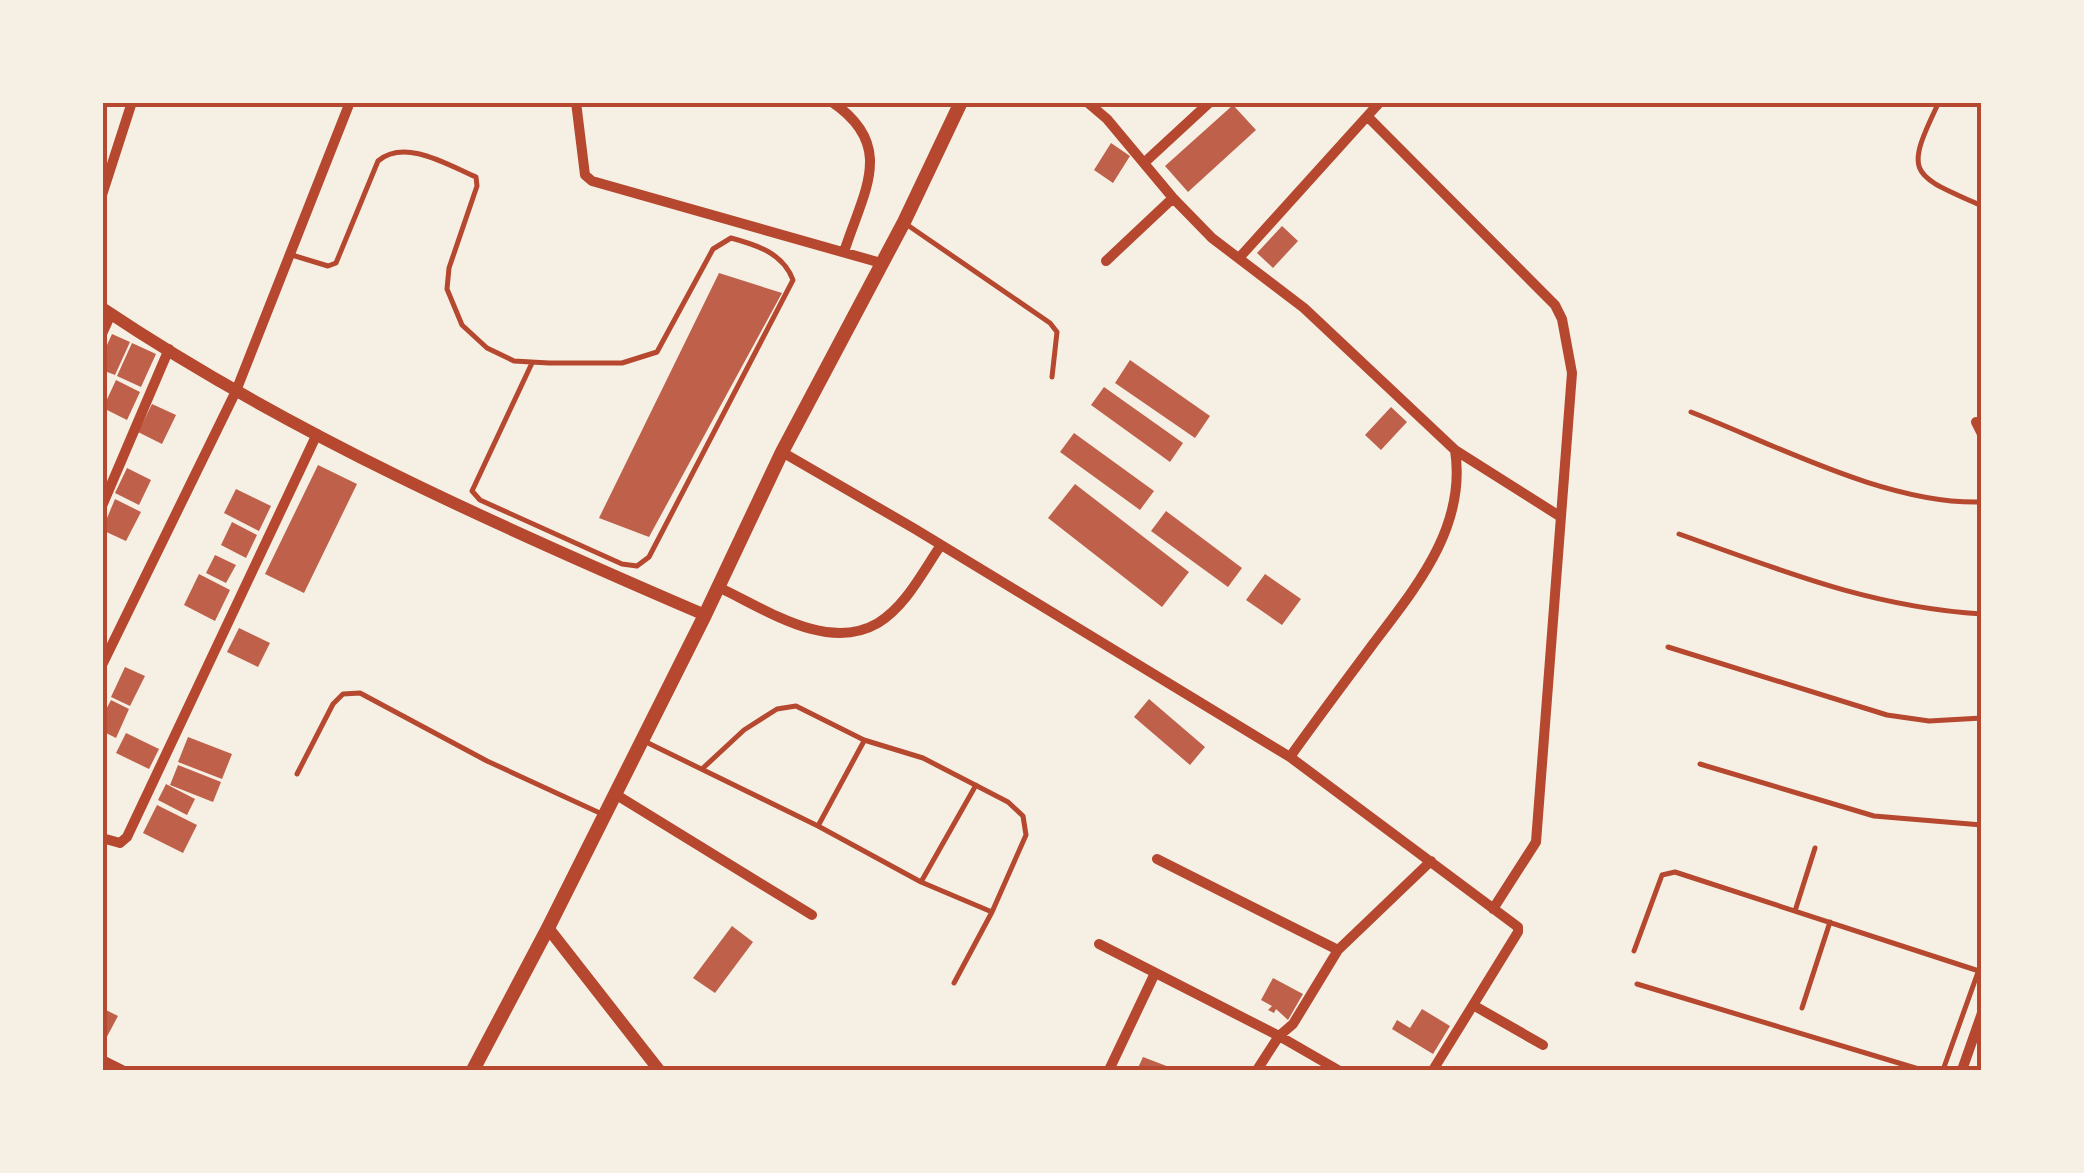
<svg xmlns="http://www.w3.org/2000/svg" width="2084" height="1173" font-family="'Varela Round',sans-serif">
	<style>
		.building { fill: #bf614a }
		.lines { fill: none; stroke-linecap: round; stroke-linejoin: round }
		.service { stroke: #b5482f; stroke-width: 5 }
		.minor { stroke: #b5482f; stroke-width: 10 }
		.tertiary { stroke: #b5482f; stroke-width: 12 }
		.secondary { stroke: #b5482f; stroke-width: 14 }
		.neatline { fill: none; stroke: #b5482f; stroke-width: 4 }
	</style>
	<rect width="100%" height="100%" fill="#f6efe4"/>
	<path class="building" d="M1233,105L1256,130L1188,192L1165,166Z
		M1111,143L1130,156L1113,183L1094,170Z
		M1282,226L1298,241L1273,268L1257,253Z
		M719,273L782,293L649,537L599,518Z
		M112,334L130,342L115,375L102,370V356Z
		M132,343L156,354L141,387L117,376Z
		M1130,360L1210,416L1195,438L1115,383Z
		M116,380L140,392L127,420L103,408Z
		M1104,387L1183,443L1170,462L1091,405Z
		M152,404L176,415L162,444L138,432Z
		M1391,407L1407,422L1381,450L1365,435Z
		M1074,433L1154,491L1140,510L1060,452Z
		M318,465L357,484L304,593L265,574Z
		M127,468L151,480L139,505L115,493Z
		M1075,484L1189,572L1162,607L1048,518Z
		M236,489L271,506L259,531L224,513Z
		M115,499L141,512L126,541L102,530Z
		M1166,511L1242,568L1228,587L1151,531Z
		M232,522L257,535L246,558L221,545Z
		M215,555L236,565L226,583L206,573Z
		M199,574L230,590L215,621L184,605Z
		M1265,574L1301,599L1282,625L1246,600Z
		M239,628L270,643L258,667L227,652Z
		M125,667L145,676L130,706L111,697Z
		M1149,699L1205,747L1190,765L1134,717Z
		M111,700L129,709L116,738L102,731V717Z
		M126,733L159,749L149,769L116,753Z
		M188,737L232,754L222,779L178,762Z
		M178,765L221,782L213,802L170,785Z
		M166,784L195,799L187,815L158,800Z
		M157,805L197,825L183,853L143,833Z
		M732,926L753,942L715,993L693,978Z
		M1273,978L1303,994L1288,1020L1276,1009L1274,1013L1268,1010L1272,1006L1261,1000Z
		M102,1008L118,1016L102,1046Z
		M1422,1009L1450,1026L1433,1054L1392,1029L1397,1020L1410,1028Z
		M1143,1057L1177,1070H1137Z"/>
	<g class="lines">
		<path class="service" d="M1939,102C1903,176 1911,174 1982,206
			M906,224L1050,323L1057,332L1052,377
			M292,255L328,266L336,263L378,161C405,138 448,165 476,177L477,186L449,268L447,289L462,325L487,348L514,361L549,363H622L657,352L713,249L731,238C757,245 783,253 793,280L649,557L637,566L622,564L480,500L472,491L532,363
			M1691,412C1778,446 1889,505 1982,502
			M1679,534C1783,571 1871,607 1982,614
			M1668,647L1887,715L1929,721L1982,718
			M646,742L818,826L921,882L992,912L954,983
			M1700,764L1874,816L1982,825
			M702,769L744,730L777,709L796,706L864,740L923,758L1008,802L1023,816L1026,835L992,912
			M297,774L333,704L343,694L360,693L487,761L602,814
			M818,826L864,741
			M921,882L976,785
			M1795,911L1815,848
			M1634,951L1662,875L1675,872L1982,972
			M1637,984L1922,1070
			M1802,1008L1830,922
			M1943,1070L1982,961"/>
		<path class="minor" d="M576,102L585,175L592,181L881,263
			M832,102C897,146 863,192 844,252
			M1087,102L1107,119L1173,198L1212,238L1304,308L1455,450L1561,517
			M1369,118L1555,305L1562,319L1572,373L1536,842L1493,909
			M1145,162L1210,102
			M102,195L132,102
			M1239,258L1380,102
			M1106,261L1173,198
			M102,334L111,314
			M1976,422L1982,434
			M782,452L915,529L1290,757L1518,927V932L1433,1070
			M102,506L169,349
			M718,587C764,608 827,653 878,623C906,606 923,571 941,545
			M102,665L236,391L350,102
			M1290,757C1317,719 1345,682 1373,644C1416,587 1467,527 1455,450
			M615,794L812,915
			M102,838L120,843L127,837L317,434
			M1157,859L1338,950
			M1099,944L1279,1036L1338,1070
			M1473,1005L1543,1045
			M102,1060L122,1070
			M1109,1070L1155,973
			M1257,1070L1279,1036L1293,1024L1338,950L1431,861
			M1962,1070L1982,1013"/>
		<path class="tertiary" d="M102,308C290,434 498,526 705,615
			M548,928L659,1070"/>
		<path class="secondary" d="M473,1070L548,928L705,615L782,452L904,222L961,102"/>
	</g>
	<rect width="2084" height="1173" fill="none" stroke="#f6efe4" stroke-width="210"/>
	<rect x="105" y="105" width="1874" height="963" class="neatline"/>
</svg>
